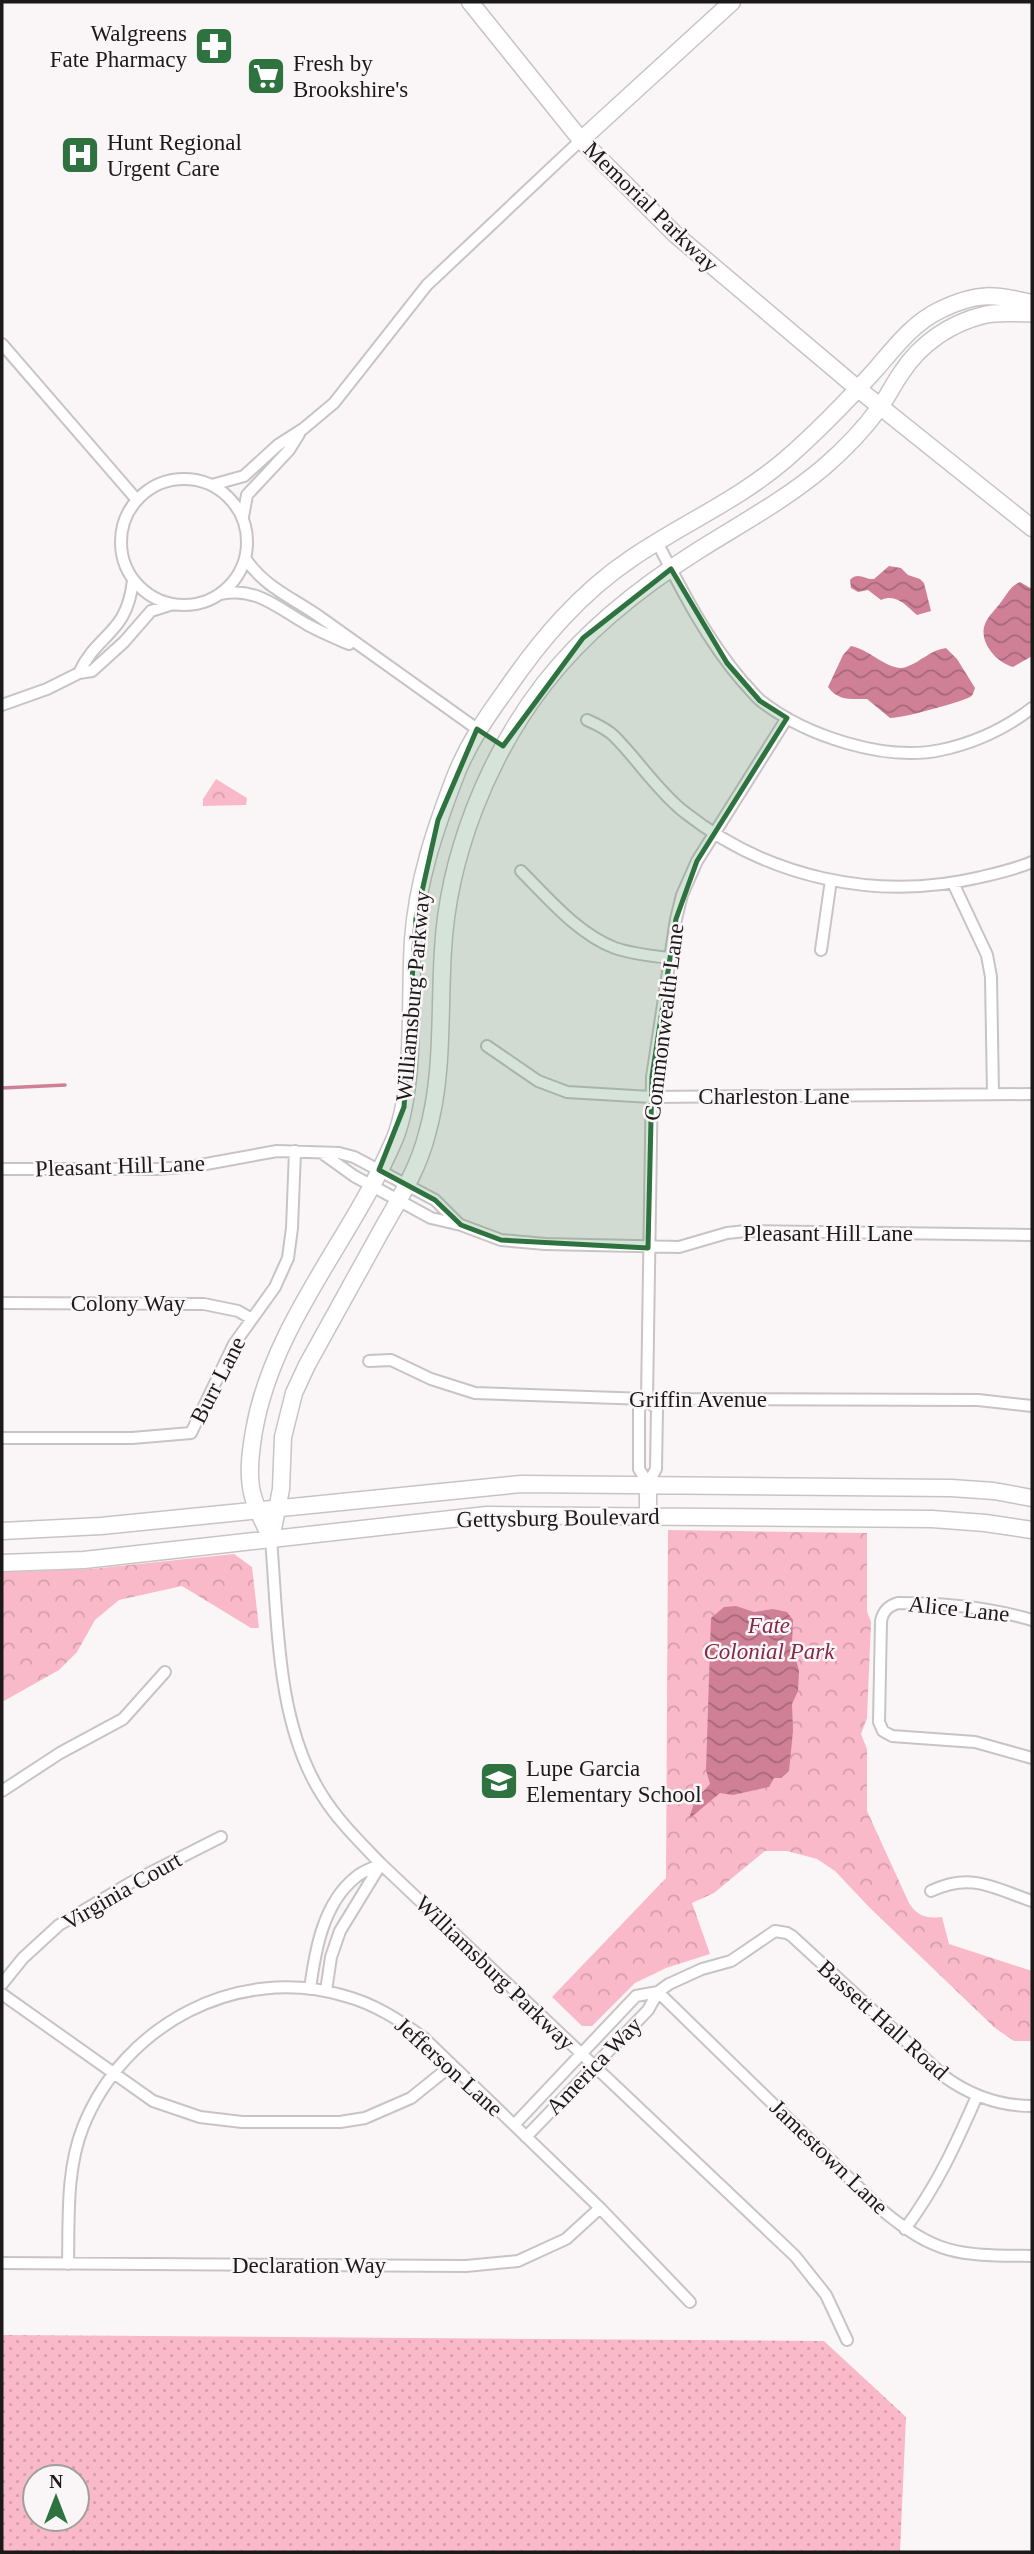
<svg xmlns="http://www.w3.org/2000/svg" width="1034" height="2554" font-family="Georgia,serif">
	<style>
		.grass { fill: url(#grass-dots); fill-rule: evenodd }
		.park { fill: url(#park-crowns) }
		.water { fill: url(#water-waves) }
		.lines { fill: none; stroke-linecap: round; stroke-linejoin: round }
		.stream { stroke: #cf8096; stroke-width: 3.5 }
		.street-casing { stroke: #c8c4c5; stroke-width: 14 }
		.secondary-casing { stroke: #c8c4c5; stroke-width: 19 }
		.street { stroke: #fff; stroke-width: 10 }
		.secondary { stroke: #fff; stroke-width: 16 }
		.marked { fill: #2e733f; fill-opacity: 0.2; stroke: #2e733f; stroke-width: 5; stroke-linejoin: round }
		.labels { text-anchor: middle; dominant-baseline: central; stroke-width: 5; stroke-linejoin: round; paint-order: stroke }
		.poi-label { font-size: 23px; fill: #1b1919; stroke: #faf6f7; text-anchor: start }
		.street-label { font-size: 23px; fill: #1b1919; stroke: #faf6f7 }
		.park-label { font-size: 23px; font-style: italic; fill: #852749; stroke: #faf6f7 }
	</style>
	<defs>
		<pattern id="grass-dots" width="8" height="8" patternUnits="userSpaceOnUse" patternTransform="scale(1.75)"><rect width="8" height="8" fill="#f9b9c9"/><path d="M2 2h.1M6 6h.1" fill="none" stroke="#d59eac" stroke-width="1.8" stroke-linecap="round"/></pattern>
		<pattern id="park-crowns" width="20" height="18" patternUnits="userSpaceOnUse" patternTransform="scale(1.75)"><rect width="20" height="18" fill="#f9b9c9"/><path d="M2 6a3 3 0 1 1 6 0M12 15a3 3 0 1 1 6 0" fill="none" stroke="#d59eac"/></pattern>
		<pattern id="water-waves" width="16" height="10" patternUnits="userSpaceOnUse" patternTransform="scale(1.75)"><rect width="16" height="10" fill="#cf8096"/><path d="M0 5q4-4 8 0t8 0" fill="none" stroke="#a7687a"/></pattern>
	</defs>
	<rect width="100%" height="100%" fill="#faf6f7"/>
	<path class="grass" d="M2,2335L824,2341L906,2417L900,2552H2ZM35,2477H77V2519H35Z"/>
	<path class="park" d="M216,779L247,798L246,805L203,806V799Z
		M668,1530L867,1533V1611L871,1622L867,1718L861,1734L867,1749V1811L909,1903C917,1916 927,1919 942,1917L949,1944L1032,1971V2041H1014L995,2028L869,1907L835,1871L817,1859L787,1851H765L714,1893L692,1903L710,1954L666,1968L635,1983L592,2026H582L552,1997L666,1878Z
		M234,1554L252,1567L259,1628H251L182,1586L119,1600L95,1620L77,1652L59,1670L2,1702V1572L91,1569Z"/>
	<path class="water" d="M889,566L901,568L908,575L920,579L924,583L931,611L917,615C906,606 897,593 881,600L868,590L858,592L851,588L850,580C858,571 865,580 874,579Z
		M1020,582L1032,589V656L1013,667C997,663 978,642 985,624C988,616 996,609 1001,602C1008,593 1010,586 1020,582Z
		M851,646C869,649 891,673 906,667C921,662 930,650 946,648L957,659L975,688C973,693 974,694 970,697C962,702 899,719 890,718L867,699C851,699 838,701 828,687L843,655Z
		M736,1606L754,1612L773,1609L787,1612L793,1620L792,1644L799,1671L798,1691L792,1704L793,1731L789,1771L781,1778H774L769,1787L733,1795L720,1793L689,1819L695,1800L710,1784L706,1770L711,1618L724,1607Z"/>
	<g class="lines">
		<path class="stream" d="M2,1088L65,1085"/>
		<g class="street-casing">
			<path id="street" d="M2,344L137,500
				M121 542a63 63 0 1 1 126 0a63 63 0 1 1-126 0Z
				M212,485L244,476L278,445L303,429L334,403L427,285L581,140
				M243,517L247,495L289,450L299,434
				M657,542C682,591 707,640 743,682C749,688 755,696 761,701C806,736 885,762 941,750C974,743 1006,728 1032,708
				M245,558C264,587 293,598 320,617C373,655 425,692 477,729
				M221,594C256,586 279,609 308,625C321,632 335,638 349,644
				M79,673C98,632 127,635 133,580
				M2,705L47,689L79,673L92,671L124,642L151,611L173,604
				M587,720C596,724 607,729 614,736C638,760 656,789 683,811C767,878 877,902 981,877C998,873 1016,869 1032,862
				M521,871C548,898 578,934 615,948C632,954 652,956 670,958
				M953,883L987,955L991,977L993,1094
				M821,950L831,880
				M487,1046L538,1081L567,1092L651,1097L1032,1094
				M322,1153L354,1176L431,1218L461,1225L501,1240L545,1244L679,1247L727,1233L746,1231L1032,1235
				M2,1169H157L195,1166L277,1151L339,1153L354,1157L435,1200L459,1224
				M2,1303L204,1304L238,1311L252,1319
				M369,1361L391,1360L431,1379L475,1393L647,1399L978,1400L1032,1406
				M647,1399L657,1409L656,1469L648,1483L639,1469V1409L647,1399L652,1077L676,919L682,895L697,861L787,718
				M2,1438H132L191,1433L234,1344L275,1287L288,1258L292,1228L295,1151
				M271,1539C278,1622 276,1723 322,1795C338,1821 360,1842 381,1864L795,2256L826,2295L847,2340
				M1032,1620C988,1607 944,1603 898,1603C888,1606 883,1611 881,1621L879,1722L883,1731L892,1736L975,1742L1032,1758
				M2,1791L60,1753L123,1719L165,1672
				M931,1891C972,1872 993,1888 1032,1901
				M2,1984L23,1958L59,1925L130,1883L221,1837
				M310,1989C315,1951 323,1903 356,1877C363,1871 373,1868 381,1864
				M326,1991L331,1957L340,1931L381,1864
				M658,1992L882,2210C938,2257 962,2255 1032,2256
				M2,1994L153,2101L200,2117L242,2122H340L365,2118L411,2098L452,2065
				M514,2125L636,1996L658,1992L669,1984L702,1969L731,1961L775,1931L787,1933L792,1936L945,2077C970,2095 1000,2106 1032,2106
				M526,2137L648,2010L658,1992
				M905,2229C938,2184 955,2146 977,2096
				M2,2263L466,2266L518,2261L566,2239L600,2208
				M68,2264C69,2218 66,2170 83,2127C124,2024 238,1964 345,1996C375,2004 399,2020 424,2038L600,2208L690,2302"/>
		</g>
		<g class="secondary-casing">
			<path id="secondary" d="M470,2L581,140L676,235L857,388L1032,528
				M581,140L732,2
				M648,1483V1516
				M2,1531L101,1526L521,1484L951,1488L994,1491L1032,1498
				M271,1539C264,1522 253,1504 251,1487C248,1469 251,1449 254,1431C273,1322 353,1238 395,1138C416,1085 409,999 413,940C417,881 436,826 457,772C470,741 487,716 506,690C541,639 580,593 632,558C682,524 740,499 786,459C818,431 848,400 876,369C895,347 913,323 940,310C977,292 994,294 1032,303
				M271,1539L281,1489L283,1437L294,1393L307,1365C331,1321 356,1277 380,1233C398,1201 418,1170 427,1134C444,1075 439,1012 443,950C448,857 487,758 544,684C586,630 640,587 699,550C742,523 785,500 824,467C845,449 864,429 880,407C888,396 894,383 902,372C921,343 951,323 984,315C999,311 1017,314 1032,313
				M2,1563L84,1560L487,1515L932,1519L985,1523L1032,1530"/>
		</g>
		<use href="#street" class="street"/>
		<use href="#secondary" class="secondary"/>
	</g>
	<path class="marked" d="M671,569L727,663L760,701L787,718L697,861L676,919L652,1077L648,1248L501,1240L461,1225L435,1200L379,1170L404,1107L416,918L438,820L477,729L503,746L583,638Z"/>
	<defs>
		<g id="pharmacy-square" transform="scale(2.0125)"><rect x="-9" y="-9" width="18" height="18" rx="4" fill="#2e733f" stroke="#faf6f7"/><path d="M-2-6h4v4h4v4h-4v4h-4v-4h-4v-4h4Z" fill="#fff"/></g>
		<g id="supermarket-square" transform="scale(2.0125)"><rect x="-9" y="-9" width="18" height="18" rx="4" fill="#2e733f" stroke="#faf6f7"/><path d="M-6-5.5h2.5l.6 2H6L4.5 2H-2.5L-4.4-4H-6ZM-1.5 3.2a1.3 1.3 0 1 0 .1 0ZM3 3.2a1.3 1.3 0 1 0 .1 0Z" fill="#fff"/></g>
		<g id="hospital-square" transform="scale(2.0125)"><rect x="-9" y="-9" width="18" height="18" rx="4" fill="#2e733f" stroke="#faf6f7"/><path d="M-5-5h3v3.5h4V-5h3V5h-3V1.5h-4V5h-3Z" fill="#fff"/></g>
		<g id="school-square" transform="scale(2.0125)"><rect x="-9" y="-9" width="18" height="18" rx="4" fill="#2e733f" stroke="#faf6f7"/><path d="M0-5L7-2L0 1L-7-2ZM-4 1L0 2.5L4 1V4Q0 6-4 4Z" fill="#fff"/></g>
	</defs>
	<g fill-rule="evenodd">
		<use href="#pharmacy-square" x="214" y="46"/>
		<use href="#supermarket-square" x="266" y="76"/>
		<use href="#hospital-square" x="80" y="155"/>
		<use href="#school-square" x="499" y="1781"/>
	</g>
	<g class="labels">
		<g class="poi-label">
			<text x="187" y="33" text-anchor="end">Walgreens<tspan x="187" dy="26">Fate Pharmacy</tspan></text>
			<text x="293" y="63">Fresh by<tspan x="293" dy="26">Brookshire's</tspan></text>
			<text x="107" y="142">Hunt Regional<tspan x="107" dy="26">Urgent Care</tspan></text>
			<text x="526" y="1768">Lupe Garcia<tspan x="526" dy="26">Elementary School</tspan></text>
		</g>
		<g class="street-label">
			<text transform="translate(651 207) rotate(44)">Memorial Parkway</text>
			<text transform="translate(413 996) rotate(-85)">Williamsburg Parkway</text>
			<text transform="translate(664 1022) rotate(-83)">Commonwealth Lane</text>
			<text x="774" y="1096">Charleston Lane</text>
			<text transform="translate(120 1166) rotate(-2)">Pleasant Hill Lane</text>
			<text x="828" y="1233">Pleasant Hill Lane</text>
			<text x="128" y="1303">Colony Way</text>
			<text transform="translate(218 1380) rotate(-63)">Burr Lane</text>
			<text x="698" y="1399">Griffin Avenue</text>
			<text transform="translate(558 1518) rotate(-1)">Gettysburg Boulevard</text>
			<text transform="translate(959 1609) rotate(6)">Alice Lane</text>
			<text transform="translate(122 1891) rotate(-30)">Virginia Court</text>
			<text transform="translate(495 1973) rotate(44)">Williamsburg Parkway</text>
			<text transform="translate(883 2020) rotate(42)">Bassett Hall Road</text>
			<text transform="translate(594 2066) rotate(-46)">America Way</text>
			<text transform="translate(449 2067) rotate(42)">Jefferson Lane</text>
			<text transform="translate(829 2157) rotate(44)">Jamestown Lane</text>
			<text x="309" y="2265">Declaration Way</text>
		</g>
		<g class="park-label">
			<text x="769" y="1625">Fate<tspan x="769" dy="26">Colonial Park</tspan></text>
		</g>
	</g>
	<rect width="1034" height="2554" fill="none" stroke="#1b1919" stroke-width="7"/>
	<g transform="translate(56 2498)"><circle r="33" fill="#faf6f7" stroke="#a19e9e" stroke-width="2"/>
	<path d="M0-5L12 26L0 18L-12 26Z" fill="#2e733f"/>
	<text y="-10" font-size="19" font-weight="bold" text-anchor="middle" fill="#1b1919">N</text>
	</g>
</svg>
